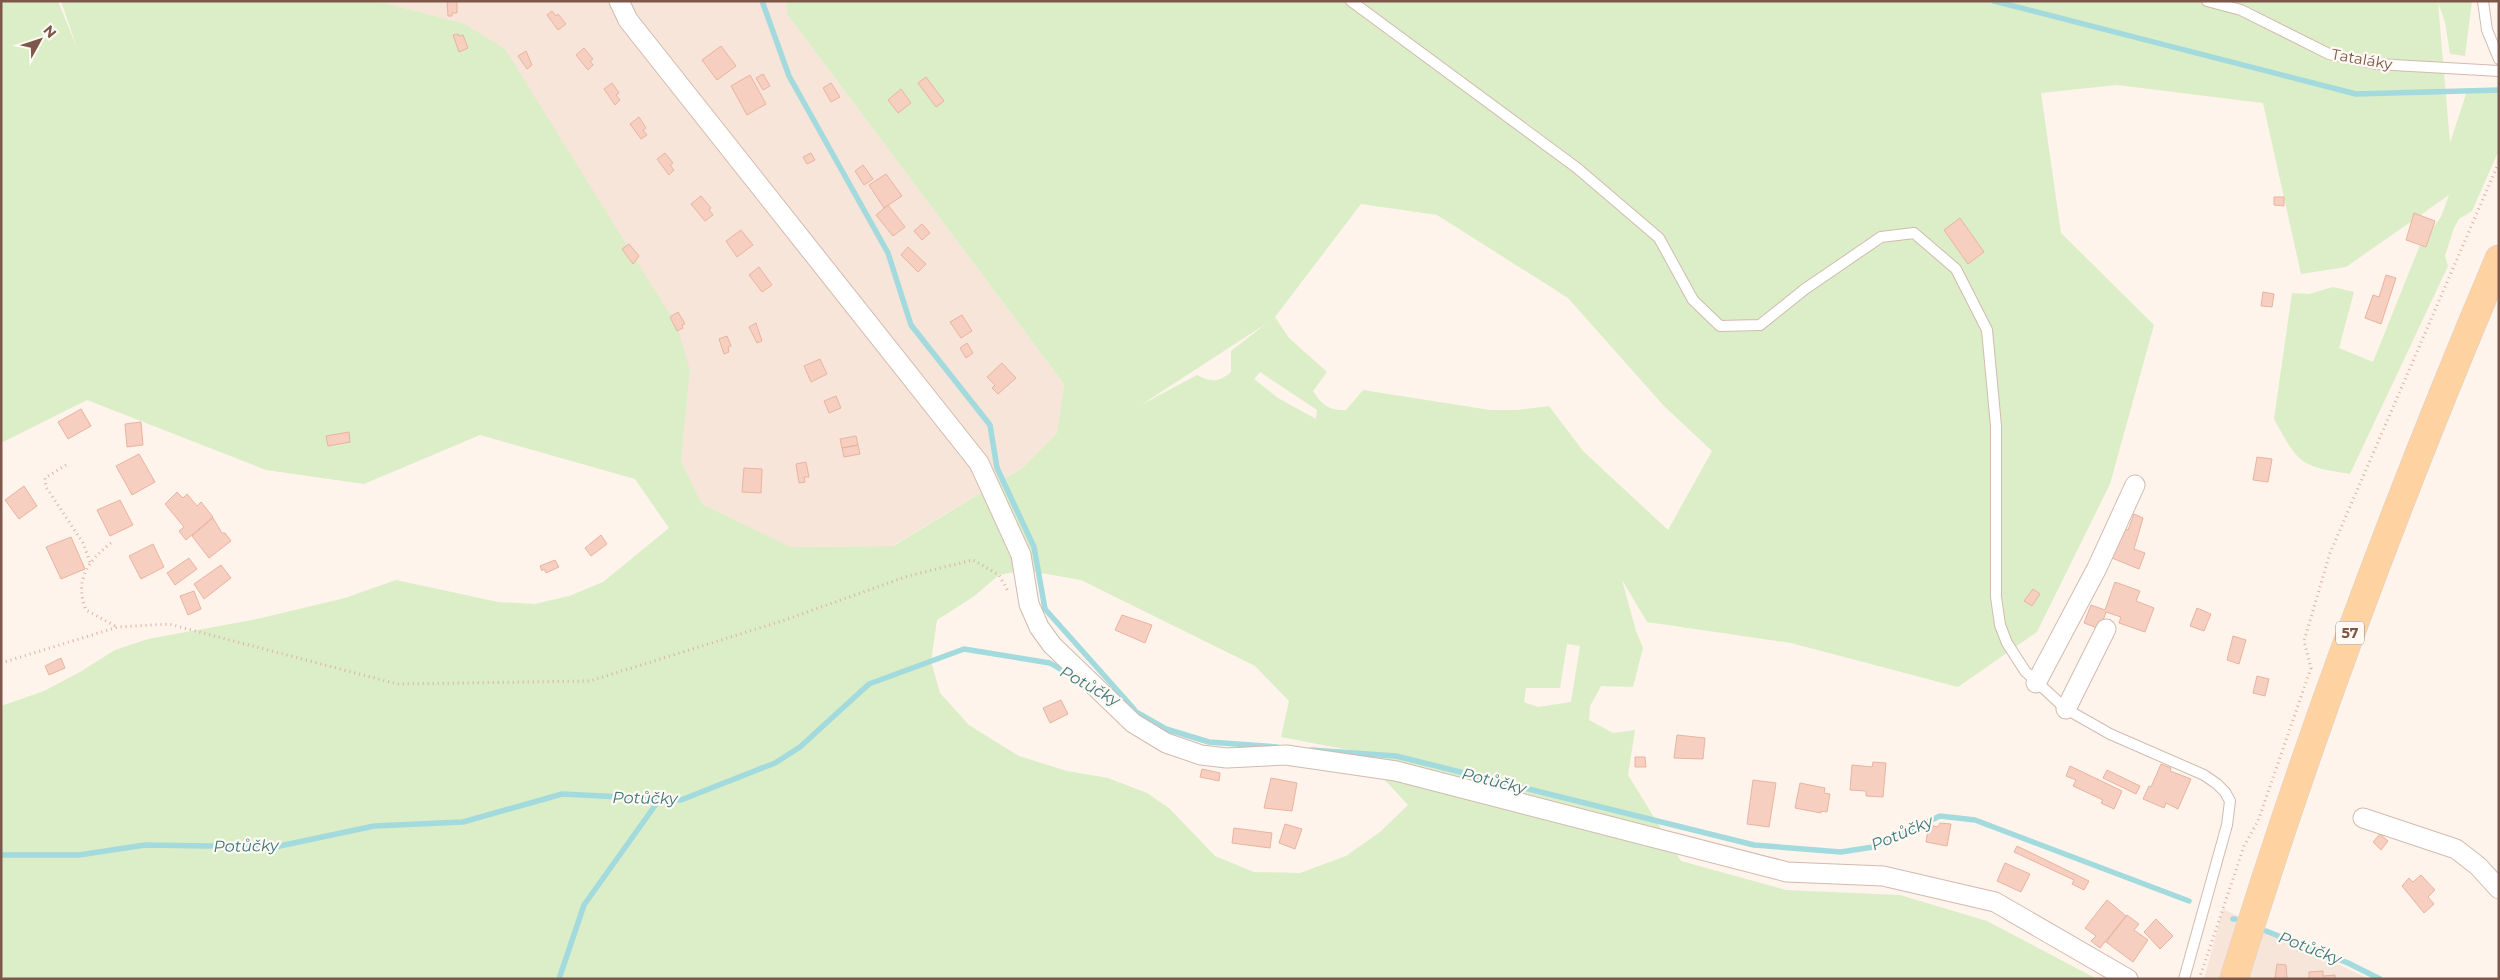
<svg xmlns="http://www.w3.org/2000/svg" width="2500" height="980" font-family="Montserrat,sans-serif">
	<style>
		.residential { fill: #f6e5d8 }
		.green { fill: #dbeec7; fill-rule: evenodd }
		.lines { fill: none; stroke-linecap: round; stroke-linejoin: round }
		.stream { stroke: #a2dadd; stroke-width: 5.5 }
		.building { fill: #f6cfc0; stroke: #eab39f }
		.service-casing { stroke: #d2baae; stroke-width: 12 }
		.minor-casing { stroke: #d2baae; stroke-width: 21 }
		.primary-casing { stroke: #dad0cc; stroke-width: 29 }
		.path { stroke: #dcb2a2; stroke-width: 3; stroke-dasharray: 1 4; stroke-linecap: butt }
		.service { stroke: #fff; stroke-width: 10 }
		.minor { stroke: #fff; stroke-width: 19 }
		.primary { stroke: #ffd2a1; stroke-width: 28 }
		.labels { text-anchor: middle; dominant-baseline: central; stroke-width: 4.5; stroke-linejoin: round; paint-order: stroke }
		.shield { fill: #fff9f3; stroke: #a3887d; stroke-width: 1 }
		.shield-label { font-size: 14px; font-weight: bold; fill: #7c574a }
		.street-label { font-size: 15px; fill: #7c574a; stroke: #fff9f3 }
		.water-label { font-size: 16px; font-style: italic; fill: #39767a; stroke: #fff9f3 }
	</style>
	<rect width="100%" height="100%" fill="#fef4eb"/>
	<path class="residential" d="M377,1H786L787,14L1064,384L1057,433L1022,468L892,546L789,547L702,504L681,461L690,371L463,23Z
		M2223,909L2369,979H2204Z"/>
	<path class="green" d="M1,1H58L77,48L61,1H377L463,23L505,49L677,326L690,371L681,461L702,504L790,547L893,546L1022,468L1057,433L1064,384L787,14L786,1H2472L2465,56L2450,54L2445,22L2438,2L2450,143L2467,91L2484,88L2499,90V150L2472,211L2459,219L2454,228L2445,256L2448,266L2350,474C2299,466 2299,464 2274,419L2292,293L2309,294L2333,287L2354,292L2339,348L2373,362L2420,245L2441,217L2449,195L2346,267L2301,274L2263,103L2117,85L2041,93L2061,233L2154,325L2110,484L2037,632L1958,687L1791,643L1647,622L1622,580L1636,631L1643,648L1633,687L1601,686L1590,706L1589,720L1613,733L1635,730L1628,775L1681,861L1786,890L1900,895L1987,921L2097,979H1V706L44,691L80,672L115,650L148,639L257,619L345,598L396,580L498,602L535,604L569,596L603,582L669,528L635,479L480,435L364,484L266,470L87,400L1,443ZM1361,204L1437,215L1568,298L1663,405L1712,451L1668,530L1583,451L1549,406L1517,410H1490L1363,390L1346,410C1329,411 1322,405 1313,391L1327,372L1289,338L1275,317ZM1267,323L1231,351V372C1219,382 1211,383 1197,375L1141,405ZM1260,372L1317,410L1316,419L1278,398L1254,379ZM1024,570L1081,580L1255,666L1289,701L1281,737L1359,752L1408,805L1380,832L1346,856L1300,873L1254,872L1215,856L1169,808L1147,793L1108,778L1067,771L1019,756L969,725L940,693L931,661L937,620L973,597L999,575ZM1567,644L1580,646L1571,702L1538,707L1524,702L1526,688H1560Z"/>
	<g class="lines">
		<path class="stream" d="M762,1L789,76L888,253L911,325L990,425L997,468L1034,547L1045,609L1134,709
			M1994,1L2356,94L2499,90
			M1129,708L1166,729L1209,742L1277,747
			M1311,750L1396,756L1754,845L1841,852L1873,847L1940,816L1975,820L2189,901
			M1,855H79L145,845L275,847L374,826L463,822L562,794L681,800L775,763L800,747L869,684L964,649L1050,663L1075,678
			M2233,919H2235
			M2266,931L2348,963L2380,979
			M559,979L584,905L659,800"/>
	</g>
	<path class="building" d="M447,1H457V13H452V16H448Z
		M552,11L556,16L558,14L566,24L558,30L547,15Z
		M458,34L459,36L463,35L468,48L459,52L453,35Z
		M721,46L736,66L717,80L702,60Z
		M584,48L593,59L590,61L593,65L588,70L576,55Z
		M526,51L532,65L527,69L518,56Z
		M763,74L770,86L763,90L756,78Z
		M750,75L766,104L747,115L731,86Z
		M926,77L944,101L936,107L918,83Z
		M612,83L619,93L616,95L620,100L615,105L604,89Z
		M831,83L840,97L831,102L823,88Z
		M901,89L911,103L898,113L888,100Z
		M639,117L646,128L643,130L647,135L641,139L630,124Z
		M665,153L673,163L670,165L674,170L669,175L657,159Z
		M811,153L815,160L807,164L803,157Z
		M863,165L873,179L864,185L855,171Z
		M886,174L902,196L884,208L869,185Z
		M701,196L711,208L709,210L713,215L705,221L691,204Z
		M2274,197H2284V206L2274,205Z
		M888,205L905,227L893,236L876,215Z
		M2414,213L2435,221L2426,247L2406,240Z
		M1960,218L1984,252L1968,264L1944,230Z
		M922,224L930,233L922,240L914,231Z
		M741,230L753,245L737,257L726,241Z
		M629,244L639,256L633,264L622,249Z
		M908,247L926,264L918,272L901,255Z
		M759,267L772,285L762,292L749,275Z
		M2386,275L2396,278L2381,324L2365,318L2373,295L2379,297Z
		M2263,292L2274,294L2272,307L2261,306Z
		M678,312L685,324L682,325L683,328L677,331L670,317Z
		M962,315L972,331L961,338L950,322Z
		M756,323L762,341L757,343L749,327Z
		M727,336L731,346L728,347L729,352L724,354L719,339Z
		M967,343L973,353L966,358L960,348Z
		M820,359L827,374L811,382L804,366Z
		M1002,363L1016,378L998,394L992,388L995,385L987,377Z
		M836,396L841,408L829,413L824,401Z
		M81,409L91,426L68,439L58,422Z
		M141,422L143,445L127,447L125,424Z
		M349,432L350,442L328,446L326,436Z
		M856,436L858,445L842,448L840,439Z
		M858,445L860,454L844,457L842,448Z
		M139,454L155,482L132,495L116,466Z
		M2257,457L2272,459L2268,482L2253,480Z
		M806,462L809,477H804L805,482L799,483L796,464Z
		M744,468L762,469L761,493L742,492Z
		M24,486L37,506L19,519L5,500Z
		M177,492L183,498L187,494L197,506L201,502L213,517L186,540L179,531L184,527L165,504Z
		M120,500L133,525L110,536L97,510Z
		M2134,514L2143,518L2134,549L2145,553L2139,569L2112,558L2124,528L2128,530Z
		M213,518L222,533H225L231,541L209,558L192,536Z
		M601,535L607,544L591,556L585,548Z
		M71,537L85,569L61,579L46,547Z
		M153,544L164,567L141,579L129,556Z
		M189,558L197,569L175,585L167,573Z
		M555,560L559,567L546,573L544,569L542,571L540,566Z
		M221,565L231,578L204,599L194,584Z
		M2115,582L2140,591L2136,601L2154,608L2145,632L2119,623L2121,617L2106,612L2100,629L2084,623L2091,605L2105,610Z
		M2033,589L2040,594L2032,606L2024,601Z
		M194,591L201,609L188,615L180,596Z
		M2197,608L2211,614L2204,631L2190,626Z
		M1122,615L1152,625L1145,643L1115,630Z
		M2233,636L2246,640L2239,664L2227,660Z
		M61,658L65,668L49,675L45,666Z
		M2257,676L2269,679L2265,696L2253,693Z
		M1061,700L1068,714L1050,723L1043,708Z
		M1677,735L1705,738L1703,759L1674,758Z
		M1635,757H1645L1646,767H1635Z
		M1873,762L1886,763L1883,797L1866,796V791L1850,790L1852,765L1872,767Z
		M2161,764L2171,768L2170,771L2191,779L2178,809L2166,803L2164,808L2143,799L2149,786L2151,787Z
		M2070,766L2122,791L2114,809L2101,803L2103,800L2073,786L2076,780L2066,776Z
		M1202,769L1220,773L1219,781L1200,777Z
		M2107,770L2140,786L2136,794L2103,778Z
		M1271,778L1297,783L1292,811L1264,808Z
		M1753,780L1776,783L1769,827L1747,824Z
		M1800,783L1825,788L1824,793L1830,794L1827,812L1821,811V813L1795,808Z
		M1940,823L1951,824L1947,846L1926,842L1929,825L1938,827Z
		M1285,824L1302,829L1295,849L1279,843Z
		M1234,828L1272,833L1270,848L1232,843Z
		M2380,834L2388,841L2381,850L2373,842Z
		M2017,846L2089,881L2084,890L2072,884L2074,880L2014,852Z
		M2005,863L2030,874L2021,892L1997,881Z
		M2421,875L2435,890L2428,897L2434,904L2424,913L2402,886L2409,878L2413,882Z
		M2107,900L2126,916L2100,948L2091,941L2096,936L2085,928Z
		M2127,915L2139,924L2134,930L2148,940L2133,962L2106,942Z
		M2156,919L2173,936L2160,949L2144,932Z
		M2277,964L2286,965L2287,979L2275,978Z
		M2323,971V976L2335,975V979H2309V972Z"/>
	<g class="lines">
		<g class="service-casing">
			<path id="service" d="M1351,1L1577,168L1659,238L1693,300L1720,326L1760,325L1805,289L1881,237L1914,233L1956,269L1987,330L1996,426V597L2000,625L2007,643L2025,671L2066,709L2110,734L2204,775L2217,784L2225,792L2230,801L2227,825L2184,979
				M2207,1L2241,10L2329,54L2376,64L2499,71
				M2483,1L2487,30L2499,59"/>
		</g>
		<g class="minor-casing">
			<path id="minor" d="M619,1L628,20L979,463L1021,555L1029,604L1039,627L1052,645L1133,723L1166,743L1201,755L1227,758L1286,755L1396,771L1787,872L1883,876L1995,902L2128,979
				M2036,683L2097,568L2135,485
				M2066,709L2106,629
				M2363,818L2456,849L2478,866L2499,889"/>
		</g>
		<g class="primary-casing">
			<path id="primary" d="M2234,979C2309,734 2399,495 2499,259"/>
		</g>
		<path class="path" d="M66,465L45,478L46,487L83,543L90,562
			M111,543C88,561 74,580 86,610L117,627
			M1,663L118,627L169,624L397,684L590,681L785,620L908,576L973,560L999,575L1008,591
			M2203,979L2201,974L2244,846L2258,821L2311,668L2304,641L2330,553L2499,162"/>
		<use href="#service" class="service"/>
		<use href="#minor" class="minor"/>
		<use href="#primary" class="primary"/>
	</g>
	<g class="labels">
		<rect class="shield" x="2336" y="621.5" width="28" height="23" rx="4"/>
		<g class="shield-label">
			<text x="2350" y="633">57</text>
		</g>
		<g class="street-label">
			<text transform="translate(2362 59) rotate(10)">Tataláky</text>
		</g>
		<g class="water-label">
			<text transform="translate(1090 686) rotate(29)">Potůčky</text>
			<text transform="translate(1494 781) rotate(14)">Potůčky</text>
			<text transform="translate(645 798) rotate(1)">Potůčky</text>
			<text transform="translate(1902 833) rotate(-23)">Potůčky</text>
			<text transform="translate(246 846) rotate(-1)">Potůčky</text>
			<text transform="translate(2310 948) rotate(21)">Potůčky</text>
		</g>
	</g>
	<rect width="2500" height="980" fill="none" stroke="#7c574a" stroke-width="5"/>
	<g transform="translate(40 40) rotate(50)" stroke="#fff9f3" stroke-width="4" paint-order="stroke">
	<path d="M0-4L9 19L0 12L-9 19Z" fill="#7c574a"/>
	<text y="-8" font-size="14" font-weight="bold" text-anchor="middle" fill="#7c574a">N</text>
	</g>
</svg>
